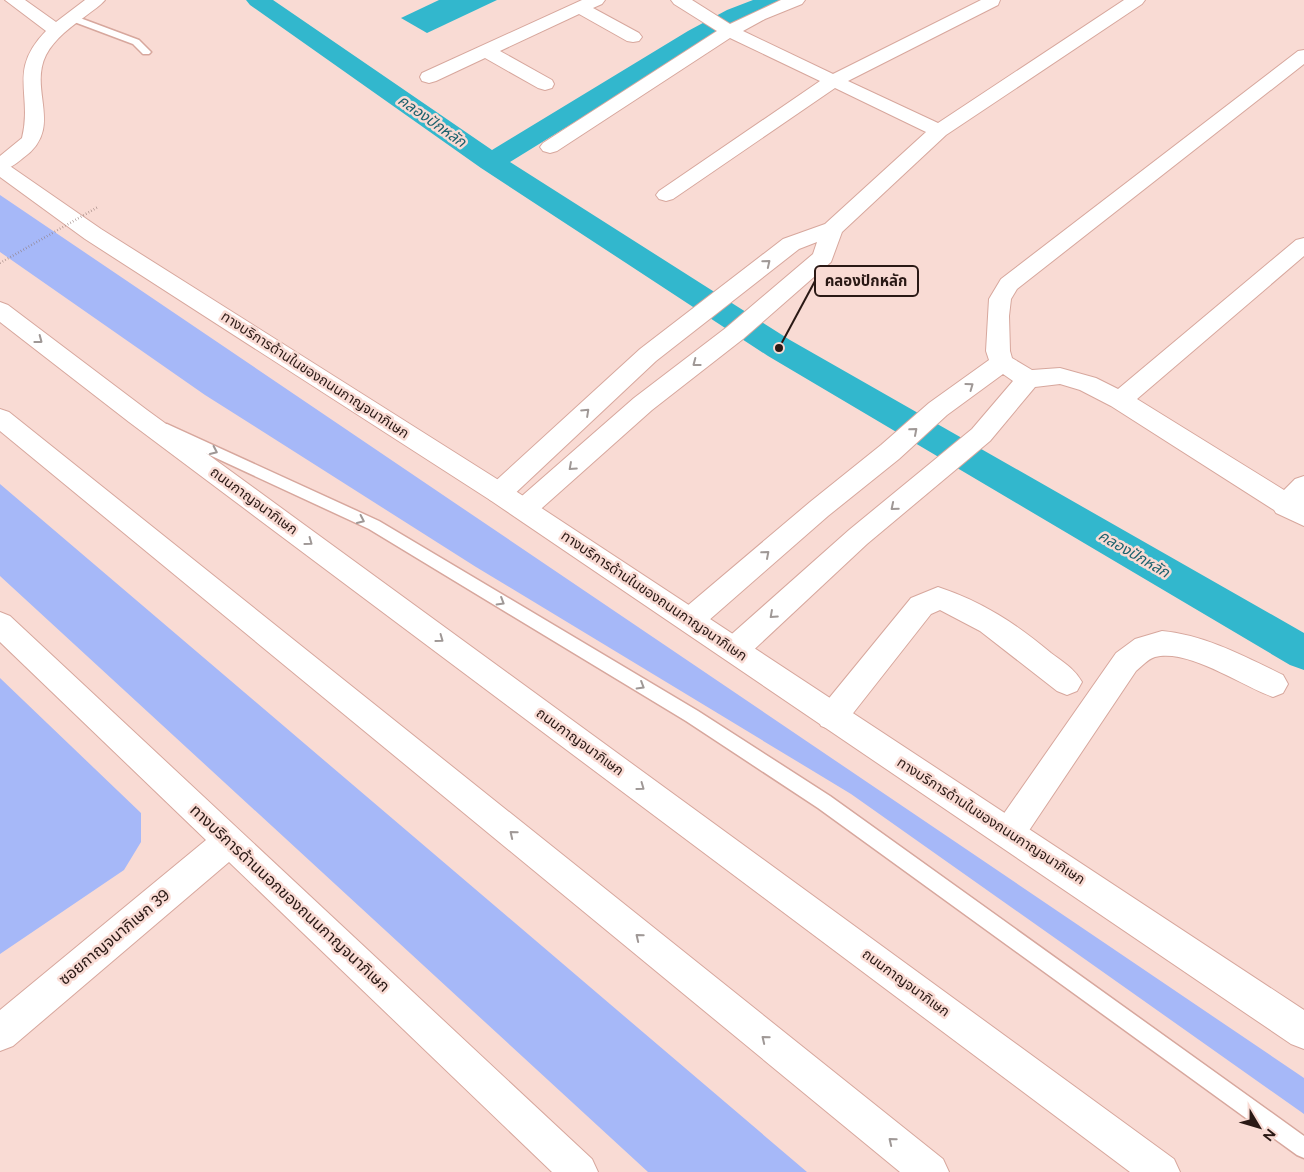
<svg xmlns="http://www.w3.org/2000/svg" width="1304" height="1172" font-family="Figtree,'Noto Sans Thai',sans-serif">
	<style>
		.green { fill: #a6b8f8 }
		.water { fill: #32b7cd }
		.lines { fill: none; stroke-linecap: round; stroke-linejoin: round }
		.canal { fill: #32b7cd; fill-rule: evenodd }
		.lane-casing { stroke: #d7a79d; stroke-width: 3 }
		.street-casing { stroke: #d7a79d; stroke-width: 2 }
		.secondary-casing { stroke: #d7a79d; stroke-width: 2 }
		.highway-casing { stroke: #d7a79d; stroke-width: 2 }
		.lane { fill: #fff; fill-rule: evenodd }
		.street { fill: #fff; fill-rule: evenodd }
		.secondary { fill: #fff; fill-rule: evenodd }
		.highway { fill: #fff; fill-rule: evenodd }
		.path-bridge { stroke: #907873; stroke-width: 2.5; stroke-dasharray: 0.5 2.5; stroke-linecap: butt }
		.oneway { stroke: #9f9896 }
		.labels { text-anchor: middle; dominant-baseline: central; stroke-width: 5; stroke-linejoin: round; paint-order: stroke }
		.street-label { font-size: 14px; fill: #2a1915; stroke: #f9dbd4 }
		.water-label { font-size: 15px; font-style: italic; fill: #1c616d; stroke: #f9dbd4 }
		.near-street-label { font-size: 16px; fill: #2a1915; stroke: #f9dbd4 }
		.leader { fill: none; stroke: #2a1915; stroke-width: 2 }
		.callout-dot { fill: #2a1915; stroke: #f9dbd4; stroke-width: 2 }
		.callout { fill: #f9dbd4; stroke: #2a1915; stroke-width: 2 }
		.callout-label { font-size: 15px; text-anchor: middle; font-weight: bold; fill: #2a1915 }
	</style>
	<rect width="100%" height="100%" fill="#f9dbd4"/>
	<path class="green" d="M0,195L1304,1078V1114L851,794L476,567L205,395L0,252Z
		M0,484L807,1172H648L0,576Z
		M0,678L141,813V842L124,870L0,954Z"/>
	<path class="water" d="M439,0H497L427,33L401,18Z"/>
	<g class="lines">
		<path class="canal" d="M246,0H273L492,150L688,31L727,10L753,0H787L783,5L743,20L706,41L510,162L790,340L1304,633V670L1290,665L768,356L481,168L250,5Z"/>
		<g class="lane-casing">
			<path id="lane" d="M72,15L139,40L151,52L149,54H143L133,44L69,20L67,18Z
				M167,424L379,521L698,711L830,796L1304,1136V1158L1297,1155L818,808L686,721L369,529L162,433L160,429L162,425Z"/>
		</g>
		<g class="street-casing">
			<path id="street" d="M5,0H25L56,22L85,0H105C100,6 93,10 87,15C72,26 55,38 46,55C28,91 65,128 23,158C16,164 9,169 0,171V156L22,138C33,93 7,71 46,31Z
				M582,0H605L602,4L593,8L639,33L642,37L639,41L633,42L627,41L579,14L500,51L552,80L554,84L552,88L545,90L538,88L485,58L436,81L429,83L422,81L420,77L422,73Z
				M671,0H692L730,24L781,0H805L802,4L765,19L743,31L833,74L981,0H1000L998,5L848,81L938,123L1124,0H1145L1142,4L946,135L842,232L831,262L743,339L652,410L533,516L524,519L515,516L511,509L515,502L634,398L727,327L813,254L817,242L799,249L656,361L508,500L499,503L490,500L486,493L490,486L640,349L783,239L825,224L926,132L835,88L673,199L666,201L659,199L656,195L659,191L820,81L730,38L557,151L550,153L543,151L540,147L543,143L717,31L674,4Z
				M1304,50V64L1017,289L1011,299L1009,316L1010,351L1012,358L1032,370L1060,368L1096,378L1118,389L1296,240L1304,238V256L1137,399L1284,490L1295,479L1304,476V526L1276,513L1274,510L1111,406L1080,390L1060,384L1035,387L990,441L867,544L745,658L735,661L725,658L721,649L725,640L849,530L972,429L1013,381L1003,374L947,415L899,459L828,516L700,628L690,632L680,628L676,620L680,612L810,502L881,445L929,403L989,360L986,351L989,299L1001,279L1298,51Z
				M938,587C983,602 1015,623 1051,653C1063,662 1075,669 1082,682L1077,691L1067,695L1057,691L980,631L940,610L931,614L843,726L832,730L821,726L817,717L821,708L911,598Z
				M1162,631C1205,635 1244,656 1283,675L1288,684L1283,693L1273,697C1242,686 1188,648 1155,657C1148,659 1142,666 1136,671L1020,844L1009,848L998,844L993,833L998,822L1116,653L1135,639Z"/>
		</g>
		<g class="secondary-casing">
			<path id="secondary" d="M0,162L7,164L101,229L508,486L1304,1010V1049L1291,1044L490,500L85,239L0,177Z
				M0,612L10,616L592,1159L598,1172H552L229,862L13,1046L0,1051V1010L206,840L0,642Z"/>
		</g>
		<g class="highway-casing">
			<path id="highway" d="M0,302L8,305L147,410L1174,1159L1180,1172H1130L129,422L0,322Z
				M0,409L9,412L943,1159L949,1172H900L0,431Z"/>
		</g>
		<use href="#lane" class="lane"/>
		<use href="#street" class="street"/>
		<use href="#secondary" class="secondary"/>
		<use href="#highway" class="highway"/>
		<path class="path-bridge" d="M0,263L98,207"/>
	</g>
	<defs><path id="oneway-chevron" d="M-2-3.5L2.5 0L-2 3.5" fill="none" stroke-width="1.6" stroke-linecap="round" stroke-linejoin="round" transform="scale(1.25)"/></defs>
	<g class="oneway">
		<use href="#oneway-chevron" transform="translate(767 263) rotate(-39)"/>
		<use href="#oneway-chevron" transform="translate(39 340) rotate(37)"/>
		<use href="#oneway-chevron" transform="translate(696 363) rotate(143)"/>
		<use href="#oneway-chevron" transform="translate(970 386) rotate(-36)"/>
		<use href="#oneway-chevron" transform="translate(586 412) rotate(-43)"/>
		<use href="#oneway-chevron" transform="translate(914 431) rotate(-41)"/>
		<use href="#oneway-chevron" transform="translate(214 451) rotate(25)"/>
		<use href="#oneway-chevron" transform="translate(572 467) rotate(138)"/>
		<use href="#oneway-chevron" transform="translate(894 507) rotate(140)"/>
		<use href="#oneway-chevron" transform="translate(361 520) rotate(25)"/>
		<use href="#oneway-chevron" transform="translate(309 542) rotate(36)"/>
		<use href="#oneway-chevron" transform="translate(766 554) rotate(-41)"/>
		<use href="#oneway-chevron" transform="translate(501 602) rotate(31)"/>
		<use href="#oneway-chevron" transform="translate(773 615) rotate(138)"/>
		<use href="#oneway-chevron" transform="translate(440 639) rotate(36)"/>
		<use href="#oneway-chevron" transform="translate(641 686) rotate(31)"/>
		<use href="#oneway-chevron" transform="translate(641 787) rotate(36)"/>
		<use href="#oneway-chevron" transform="translate(513 834) rotate(-141)"/>
		<use href="#oneway-chevron" transform="translate(639 937) rotate(-141)"/>
		<use href="#oneway-chevron" transform="translate(765 1039) rotate(-141)"/>
		<use href="#oneway-chevron" transform="translate(892 1141) rotate(-141)"/>
	</g>
	<g class="labels">
		<g class="street-label">
			<text transform="translate(315 375) rotate(33)">ทางบริการด้านในของถนนกาญจนาภิเษก</text>
			<text transform="translate(254 501) rotate(36)">ถนนกาญจนาภิเษก</text>
			<text transform="translate(654 596) rotate(34)">ทางบริการด้านในของถนนกาญจนาภิเษก</text>
			<text transform="translate(580 742) rotate(36)">ถนนกาญจนาภิเษก</text>
			<text transform="translate(991 821) rotate(33)">ทางบริการด้านในของถนนกาญจนาภิเษก</text>
			<text transform="translate(906 983) rotate(36)">ถนนกาญจนาภิเษก</text>
		</g>
		<g class="water-label">
			<text transform="translate(432 121) rotate(35)">คลองปักหลัก</text>
			<text transform="translate(1134 554) rotate(30)">คลองปักหลัก</text>
		</g>
		<g class="near-street-label">
			<text transform="translate(290 898) rotate(43)">ทางบริการด้านนอกของถนนกาญจนาภิเษก</text>
			<text transform="translate(114 937) rotate(-40)">ซอยกาญจนาภิเษก 39</text>
		</g>
	</g>
	<path class="leader" d="M779 348L815 281"/>
	<circle class="callout-dot" cx="779" cy="348" r="5"/>
	<rect class="callout" x="815" y="266" width="103" height="30" rx="5"/>
	<g class="callout-label">
		<text x="866" y="286">คลองปักหลัก</text>
	</g>
	<g transform="translate(1259 1127) rotate(128)" stroke="#f9dbd4" stroke-width="4" paint-order="stroke">
	<path d="M0-4L9 19L0 12L-9 19Z" fill="#2a1915"/>
	<text y="-8" font-size="14" font-weight="bold" text-anchor="middle" fill="#2a1915">N</text>
	</g>
</svg>
